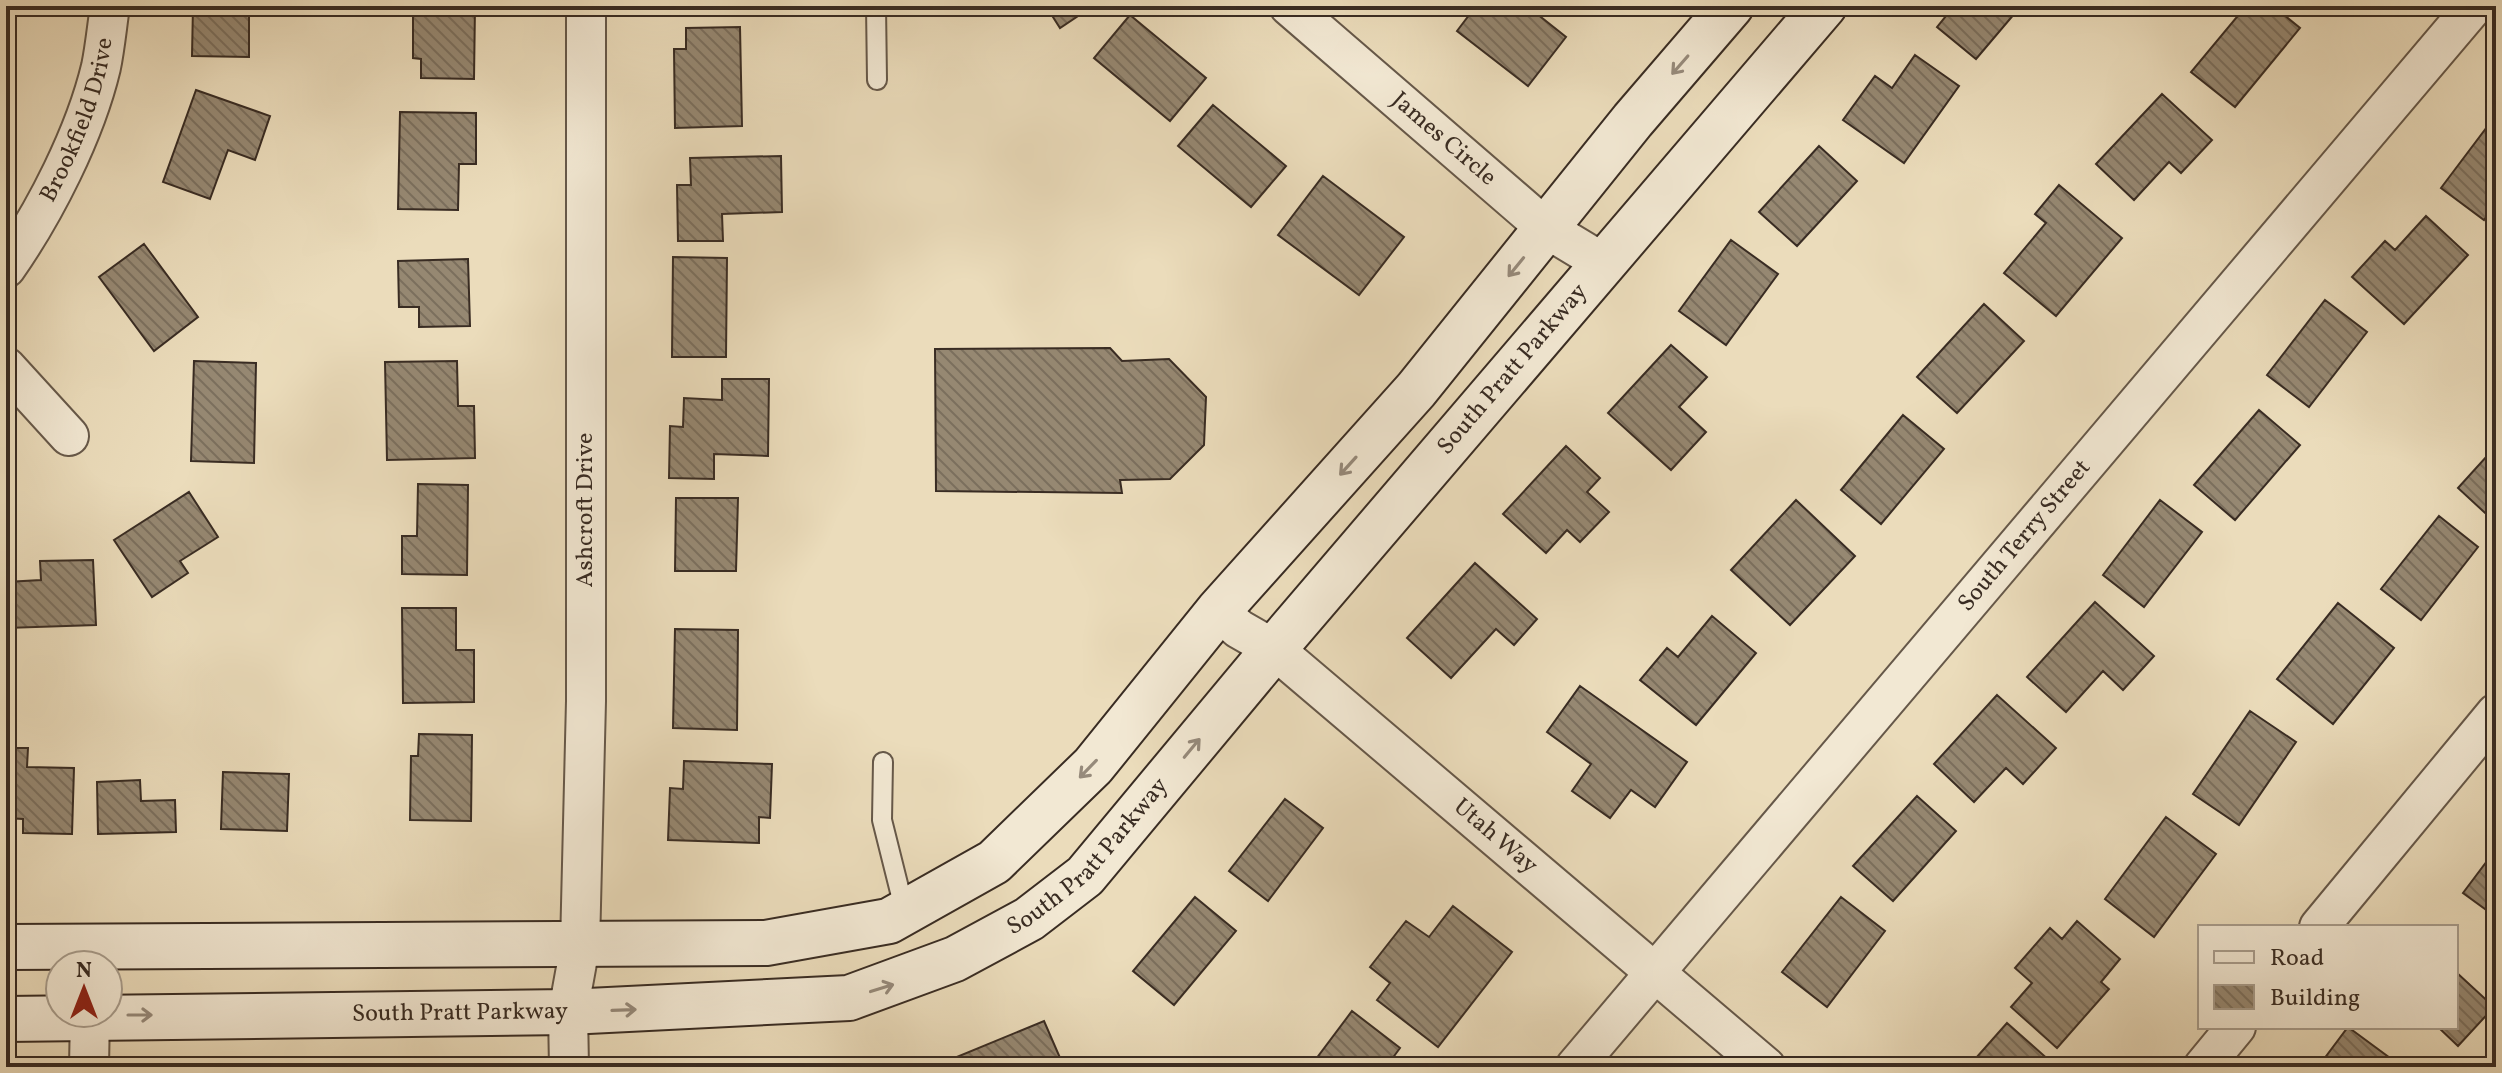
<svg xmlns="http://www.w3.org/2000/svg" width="2502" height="1073" font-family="Vollkorn,serif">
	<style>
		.building { fill: url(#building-back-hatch); stroke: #392c23; stroke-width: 2 }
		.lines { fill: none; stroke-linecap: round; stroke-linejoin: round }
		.lane-casing { stroke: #665849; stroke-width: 22 }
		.street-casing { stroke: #665849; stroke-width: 42 }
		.secondary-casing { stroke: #392c23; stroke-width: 48 }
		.lane { stroke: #f2e8d3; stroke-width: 18 }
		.street { stroke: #f2e8d3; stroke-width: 38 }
		.secondary { stroke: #f2e8d3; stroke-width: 44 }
		.oneway { stroke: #968a7b }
		.labels { text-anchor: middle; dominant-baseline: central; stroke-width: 6; stroke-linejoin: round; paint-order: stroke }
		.street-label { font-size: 24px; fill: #392c23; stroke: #f2e8d3 }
	</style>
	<defs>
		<pattern id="building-back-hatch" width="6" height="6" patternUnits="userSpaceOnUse" patternTransform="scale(2)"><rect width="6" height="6" fill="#968872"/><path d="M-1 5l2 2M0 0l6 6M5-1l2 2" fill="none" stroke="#7b6f5d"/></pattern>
	</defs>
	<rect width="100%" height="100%" fill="#ebdcbb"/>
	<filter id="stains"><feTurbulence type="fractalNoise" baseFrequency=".0025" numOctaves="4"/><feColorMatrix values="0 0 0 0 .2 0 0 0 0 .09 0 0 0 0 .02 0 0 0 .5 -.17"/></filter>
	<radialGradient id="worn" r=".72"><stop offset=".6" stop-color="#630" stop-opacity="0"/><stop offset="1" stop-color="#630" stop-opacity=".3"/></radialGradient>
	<path class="building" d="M193,6H249V57L192,56Z
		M413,6H475L474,79L421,78V59L413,58Z
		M1046,6H1093L1060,28Z
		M1476,6H1527L1566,37L1528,86L1457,31Z
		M1954,6H2021L1976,59L1937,27Z
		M2246,6H2273L2300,28L2235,107L2191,72Z
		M1130,15L1206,78L1170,121L1094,58Z
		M740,27L742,126L675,128L674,49H686V28Z
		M1915,55L1959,86L1904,163L1843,120L1875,76L1892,88Z
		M196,90L270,116L255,160L228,150L210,199L163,182Z
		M2162,94L2212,140L2181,173L2169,162L2134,200L2096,164Z
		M1213,105L1286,166L1251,207L1178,146Z
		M400,112L476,113V164H459L458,210L398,209Z
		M2496,115V204L2484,220L2441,188Z
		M1819,146L1857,181L1797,246L1759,212Z
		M781,156L782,212L722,214L723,241H678L677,185H691L690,158Z
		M1323,176L1404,237L1359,295L1278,235Z
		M2059,185L2122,238L2056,316L2004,273L2046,223L2035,214Z
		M2426,216L2468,255L2404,324L2352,277L2385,241L2395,250Z
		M1731,240L1778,274L1726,345L1679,311Z
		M144,244L198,317L154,351L99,277Z
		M673,257L727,258L726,357H672Z
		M468,259L470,326L419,327V307H399L398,261Z
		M2325,300L2367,332L2309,407L2267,375Z
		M1984,304L2024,341L1957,413L1917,377Z
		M1671,345L1707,377L1679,407L1706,432L1671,470L1608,413Z
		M1110,348L1122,361L1169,359L1206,397L1204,445L1170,479L1120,480L1122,493L936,491L935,349Z
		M194,361L256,363L254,463L191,461Z
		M457,361L458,406H474L475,458L387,460L385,362Z
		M722,379H769L768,456L714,454V479L669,478L670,426L683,427L684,398L722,400Z
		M2259,410L2300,445L2235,520L2194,485Z
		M1903,415L1944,449L1881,524L1841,490Z
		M1566,446L1600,478L1587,492L1609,512L1580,542L1567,530L1546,553L1503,514Z
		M2496,446V523L2458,488Z
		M418,484L468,485L467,575L402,574V536H417Z
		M189,492L218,537L180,561L188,573L152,597L114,540Z
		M676,498H738L736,571H675Z
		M1796,500L1855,556L1790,625L1731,570Z
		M2160,500L2202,532L2144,607L2103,575Z
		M2439,516L2478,547L2421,620L2381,589Z
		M93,560L96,625L6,628V582L41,580L40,561Z
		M1475,563L1537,619L1514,645L1496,629L1451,678L1407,638Z
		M2095,602L2154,656L2123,690L2103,671L2066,712L2027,677Z
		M2338,603L2394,648L2333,724L2277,679Z
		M402,608H456V650H474V702L403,703Z
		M1712,616L1756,653L1696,725L1640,680L1667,648L1678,657Z
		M675,629L738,630L737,730L673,728Z
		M1580,686L1687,762L1655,807L1631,790L1610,818L1572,791L1591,764L1547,732Z
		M1997,695L2056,748L2023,784L2006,768L1974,802L1934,764Z
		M2250,711L2296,742L2239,825L2193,794Z
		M419,734L472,735L471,821L410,820L411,756H418Z
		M6,748H28L27,767L74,768L72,834L23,833V819L6,818Z
		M684,761L772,764L770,818L759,817V843L668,840L670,788L683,789Z
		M223,772L289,774L287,831L221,829Z
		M140,780L141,801L175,800L176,832L98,834L97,782Z
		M1917,796L1956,831L1893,901L1853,866Z
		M1285,799L1323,828L1268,901L1229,871Z
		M2166,817L2216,854L2154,937L2105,899Z
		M2496,849V917L2463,893Z
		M1195,897L1236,931L1174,1005L1133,971Z
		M1841,897L1885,931L1827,1007L1782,972Z
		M1453,906L1512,952L1438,1047L1377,1000L1390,983L1370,967L1406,921L1429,937Z
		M2077,921L2120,959L2101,982L2109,989L2057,1048L2011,1007L2032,983L2015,968L2050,928L2062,939Z
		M2456,972L2494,1007L2458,1046L2438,1027H2456Z
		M1352,1011L1400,1048L1386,1067H1310Z
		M1044,1021L1064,1067L935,1066Z
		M2007,1023L2050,1061L2045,1067H1968Z
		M2348,1027L2390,1058L2383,1067H2318Z"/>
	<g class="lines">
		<g class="lane-casing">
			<path id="lane" d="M876,6L877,80
				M883,762L882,820L905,912"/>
		</g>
		<g class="street-casing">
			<g id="street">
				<path id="s1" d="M1289,6L1547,229L1605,264"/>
				<path id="s2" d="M6,268C45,212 85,134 101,67C105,48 107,26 110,6"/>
				<path d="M6,367L69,436"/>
				<path id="s3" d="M1218,611L1239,629L1274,649L1766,1067"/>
				<path d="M2319,927L2496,713"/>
				<path d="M89,1067L90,1013"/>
				<path d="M569,1067L568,1012L580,946L586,701V6"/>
				<path id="s4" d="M1575,1067L2474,6"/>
				<path d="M2203,1067L2236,1027"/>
			</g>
		</g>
		<g class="secondary-casing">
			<g id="secondary">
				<path d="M6,947L766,943L889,921L994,862L1093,766L1218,611L1416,390L1633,120L1731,6"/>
				<path id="s5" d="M6,1019L568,1012L849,998L955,959L1029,919L1085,876L1274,649L1824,6"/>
			</g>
		</g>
		<use href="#lane" class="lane"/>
		<use href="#street" class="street"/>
		<use href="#secondary" class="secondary"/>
	</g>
	<defs><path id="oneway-shaft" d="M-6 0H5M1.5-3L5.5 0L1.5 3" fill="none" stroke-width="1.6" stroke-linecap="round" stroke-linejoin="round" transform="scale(2)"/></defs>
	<g class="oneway">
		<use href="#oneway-shaft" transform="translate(1680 65) rotate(131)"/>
		<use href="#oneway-shaft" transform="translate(1516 267) rotate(129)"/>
		<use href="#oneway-shaft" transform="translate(1348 466) rotate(132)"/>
		<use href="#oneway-shaft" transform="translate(1192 748) rotate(-50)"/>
		<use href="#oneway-shaft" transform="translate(1088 769) rotate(134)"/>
		<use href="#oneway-shaft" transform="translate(882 988) rotate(-17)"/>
		<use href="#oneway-shaft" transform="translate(624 1010) rotate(-2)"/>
		<use href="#oneway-shaft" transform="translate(140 1015)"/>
	</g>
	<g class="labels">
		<g class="street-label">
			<text stroke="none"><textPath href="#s2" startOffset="166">Brookfield Drive</textPath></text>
			<text stroke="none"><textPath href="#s1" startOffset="204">James Circle</textPath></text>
			<text stroke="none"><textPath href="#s5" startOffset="1774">South Pratt Parkway</textPath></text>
			<text transform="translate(586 510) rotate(-90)">Ashcroft Drive</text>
			<text stroke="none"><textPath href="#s4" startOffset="696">South Terry Street</textPath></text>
			<text stroke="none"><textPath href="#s3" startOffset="358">Utah Way</textPath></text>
			<text stroke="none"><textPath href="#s5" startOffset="1126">South Pratt Parkway</textPath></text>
			<text stroke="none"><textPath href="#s5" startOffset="454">South Pratt Parkway</textPath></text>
		</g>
	</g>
	<rect width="2502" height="1073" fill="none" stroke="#ebdcbb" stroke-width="32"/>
	<rect x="8" y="8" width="2486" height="1057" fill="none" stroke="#392c23" stroke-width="4"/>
	<rect x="16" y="16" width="2470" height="1041" fill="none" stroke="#392c23" stroke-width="2"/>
	<rect x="2198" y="925" width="260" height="104" fill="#f2e8d3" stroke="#a89d8d" stroke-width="2"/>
	<rect x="2214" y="951" width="40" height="12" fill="#f2e8d3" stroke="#a89d8d" stroke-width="2"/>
	<text x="2270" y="965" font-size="24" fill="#392c23">Road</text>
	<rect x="2214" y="985" width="40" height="24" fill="url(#building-back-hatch)" stroke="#a89d8d" stroke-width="2"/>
	<text x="2270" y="1005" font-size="24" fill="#392c23">Building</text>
	<g transform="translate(84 989)"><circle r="38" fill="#f2e8d3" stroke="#a89d8d" stroke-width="2"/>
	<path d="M0-6L14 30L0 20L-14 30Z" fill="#8f2418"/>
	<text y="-12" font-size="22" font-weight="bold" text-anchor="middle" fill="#392c23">N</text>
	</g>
	<rect width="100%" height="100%" filter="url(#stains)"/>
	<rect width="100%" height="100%" fill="url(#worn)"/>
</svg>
